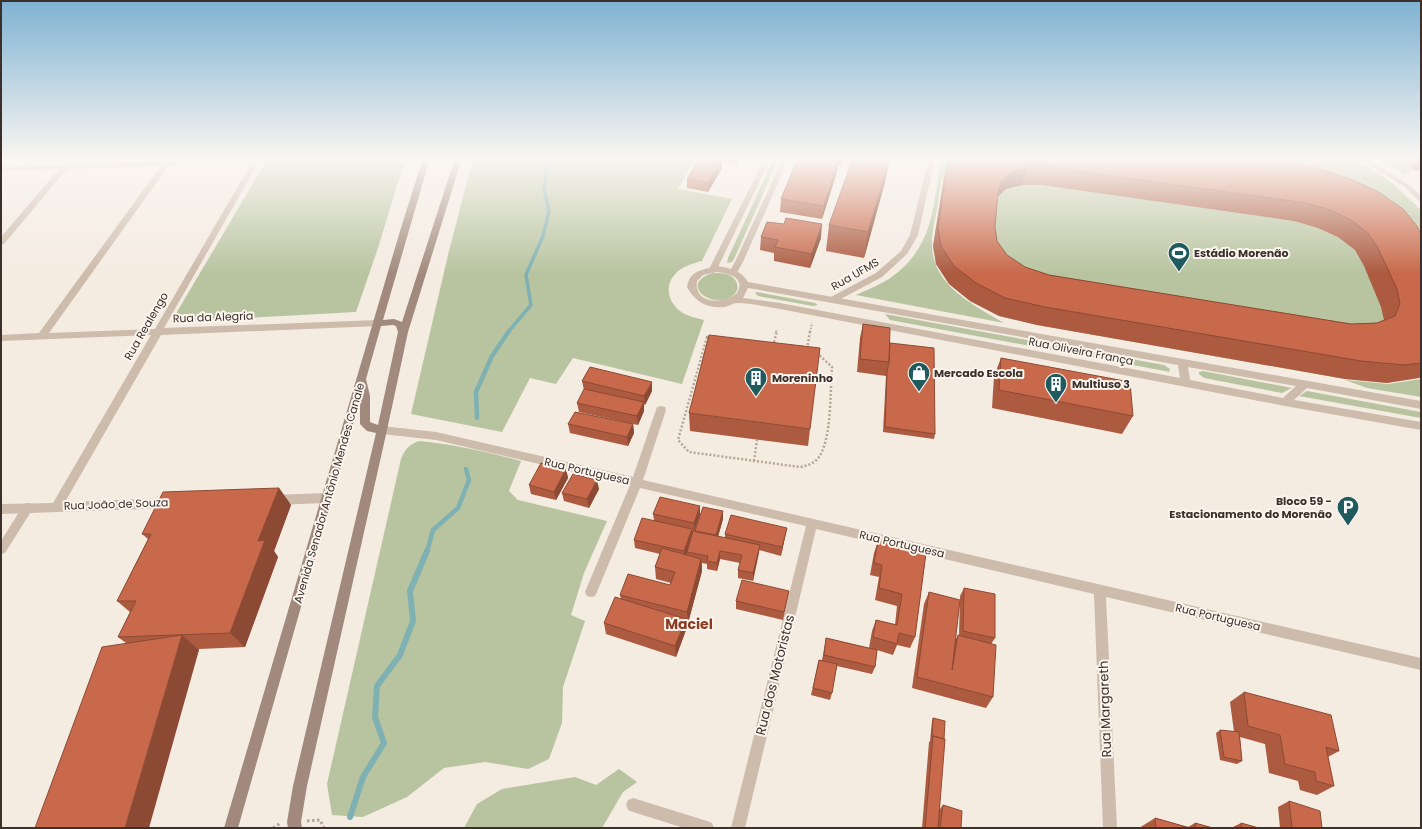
<svg xmlns="http://www.w3.org/2000/svg" width="1422" height="829" font-family="Poppins,sans-serif">
	<style>
		.green { fill: #b8c4a0 }
		.lines { fill: none; stroke-linecap: round; stroke-linejoin: round }
		.stream-far2 { stroke: #7fb0b2; stroke-width: 3.5 }
		.stream-far1 { stroke: #7fb0b2; stroke-width: 4.5 }
		.stream { stroke: #7fb0b2; stroke-width: 6 }
		.path-far2 { stroke: #b9a596; stroke-width: 2; stroke-dasharray: 1.5 1.5; stroke-linecap: butt }
		.path-far1 { stroke: #b9a596; stroke-width: 2.5; stroke-dasharray: 2 2; stroke-linecap: butt }
		.path { stroke: #b9a596; stroke-width: 3; stroke-dasharray: 2.5 2.5; stroke-linecap: butt }
		.lane { fill: #cdbbac; fill-rule: evenodd }
		.street { fill: #cdbbac; fill-rule: evenodd }
		.secondary { fill: #a18a7d; fill-rule: evenodd }
		.wall { fill: #ac5a40; fill-rule: evenodd }
		.shaded-wall { fill: #8c4a34 }
		.building { fill: #c8694b; stroke: #8c4a34; fill-rule: evenodd }
		.labels { text-anchor: middle; dominant-baseline: central; stroke-width: 4; stroke-linejoin: round; paint-order: stroke }
		.poi-label { font-size: 11px; font-weight: bold; fill: #3b302b; stroke: #fbf5ee; text-anchor: start }
		.street-label { font-size: 11px; fill: #3b302b; stroke: #fbf5ee }
		.near-street-label { font-size: 13px; fill: #3b302b; stroke: #fbf5ee }
		.near-neighbourhood-label { font-size: 14px; font-weight: bold; fill: #8c3b22; stroke: #fbf5ee }
	</style>
	<rect width="100%" height="100%" fill="#f4ebe1"/>
	<path class="green" d="M268,158H407L397,185L379,245L356,312L171,322Z
		M473,158H683L695,160L678,189L732,199L702,261C693,263 682,267 676,273C664,285 668,302 680,311C686,316 697,318 704,320L682,384L573,358L556,384L530,378L502,432L411,414L448,255Z
		M774,158H779L734,259L732,262L727,263L728,258Z
		M941,158H959C941,171 941,184 938,204C936,217 931,233 932,246C933,286 975,306 1004,323L856,295C867,290 879,285 889,279C934,248 933,207 941,158Z
		M1270,158H1350L1366,166L1391,182L1420,209L1421,377L1387,383L1345,379L1037,325L999,316L970,301L949,284L936,264L933,246L944,177L1270,161Z
		M1377,158H1406L1412,170L1405,175Z
		M713,273C718,273 724,273 729,275C739,280 741,291 731,297C709,309 679,283 713,273Z
		M757,292L815,303L818,305L813,306L758,296L755,293Z
		M885,314L1164,365L1170,369L1169,372L1165,371L890,320Z
		M1203,371L1292,388L1282,393L1204,378L1199,374V372Z
		M1421,379V397L1367,388L1345,380L1388,384Z
		M1307,391L1421,412V418L1299,396Z
		M419,441C453,444 487,452 521,461L509,491L518,500L607,521L584,573L571,615L585,621L563,687L562,723L549,759L528,769L485,762L444,768L407,797L363,817L332,815L327,784L401,459C405,449 409,445 419,441Z
		M619,769L637,782L623,792L602,828H464L477,804L502,789L575,777L596,785Z"/>
	<g class="lines">
		<path class="stream-far2" d="M508,332L531,305L526,275L543,236L549,211L544,189L548,158"/>
		<path class="stream-far1" d="M477,418L476,392L492,356L509,331
			M427,552L433,530L458,508L469,480L466,469"/>
		<path class="stream" d="M350,817L363,777L384,743L375,717L377,686L400,655L413,621L410,591L427,551"/>
		<path class="path-far2" d="M1406,216L1421,218
			M776,332L777,329
			M810,332L812,323"/>
		<path class="path-far1" d="M707,337L813,349L832,367C830,390 832,438 819,457C815,463 807,466 800,467L689,452L678,440Z
			M773,346L777,331
			M807,349L810,331
			M754,461L757,440"/>
		<path class="path" d="M307,821L320,820L324,828
			M273,828L281,823"/>
		<path class="lane" d="M765,158H771L717,269L716,271H710L709,269Z
			M783,158H789L743,262L736,274H730L729,272L735,262Z
			M929,158H935L918,235L907,254L882,277L835,302H829L828,300L829,298L876,273L901,251L910,235Z
			M1358,158H1366L1409,185L1421,196V202L1419,201L1405,187Z
			M28,503L32,504L33,507L32,510L5,553L1,554V541L24,504Z"/>
		<path class="street" d="M68,158H75L70,164L165,161L167,158H172V161L261,158L164,328L378,320L382,323L378,326L161,335L65,502L171,498L175,500L176,503L175,506L171,508L1,514V504L53,503L151,335L1,341V335L39,333L161,166L67,169L4,244H1V237L59,169L1,171V167L63,165ZM252,162L155,329L49,333L169,165Z
			M717,266C730,268 741,270 748,282L1421,401V409L1307,388L1294,400L1421,422V430L1285,406L780,309C766,307 751,303 737,303C733,303 729,306 725,307C708,309 695,302 687,287C690,270 702,270 717,266ZM717,272C729,273 746,278 737,293C724,305 693,304 697,281L703,275ZM748,288L1178,365L1180,378L780,303L743,298ZM1188,367L1296,386L1283,398L1190,380Z
			M661,406L665,407L666,410L643,480L1421,658V670L1106,597L1117,828H1103L1094,594L816,529L745,828H731L806,526L640,488L597,592L595,596L591,597L587,596L585,592L630,485L436,440L382,434L378,433L377,430L378,427L382,426L436,432L633,477L656,410L657,407Z
			M326,493L330,495L331,498L330,501L326,503L273,505L269,503L268,500L269,497L273,495Z
			M633,798L707,821L712,823L714,828H684L633,812L628,810L626,805L628,800Z"/>
		<path class="secondary" d="M423,158H430L383,320L394,319L402,322L455,158H462L408,332L387,430L307,786L301,822L302,828H288L287,822L293,786L376,433L367,431L360,424V400L238,828H224L400,231ZM393,325L396,326L398,332L378,425L370,422V396L366,379L381,326Z"/>
	</g>
	<path class="wall" d="M699,158H739L737,164L722,161V168L708,192L687,188V179Z
		M798,158H844L841,167L838,166L836,175L822,219L780,212L781,199Z
		M1256,158L1421,234V377L1419,378L1387,383L1345,379L1037,325L999,316L970,301L949,284L936,264L933,246L944,177L948,160ZM1022,185H1042L1294,221L1318,228L1338,237L1355,250L1364,266L1381,307L1384,320L1377,323L1351,324L1049,275L1025,267L1007,255L997,241L995,227L998,196L1006,189Z
		M1407,158H1421V171L1413,170Z
		M885,182L864,258L826,251L829,225Z
		M761,237L821,238L810,268L774,261V253L760,250Z
		M863,324L890,343L935,434L934,439L883,432L886,376L857,372L860,338Z
		M1001,358L1133,416L1122,434L992,408L994,376Z
		M582,381L652,391L645,405L644,404V411L638,425L579,412L577,403L584,390Z
		M689,413L810,429L808,446L690,431Z
		M568,424H633L634,433L628,446L570,433Z
		M566,469L568,478L556,500L531,494L529,485Z
		M279,488L291,505L274,551L278,557L245,647L199,649V650L126,643L118,637L130,612L117,601L148,539L142,534Z
		M599,489L589,508L564,501L562,493Z
		M723,511V519L718,537L725,538V534L787,528L785,537L781,556L759,550L753,581L738,578V570L740,563L720,559L717,571L707,569V564L702,563V571L688,623H686V630L676,657L606,634L604,623L621,599L620,595L670,585L671,583L656,579L655,567L660,554L635,548L634,540L654,520L653,514L700,515L694,532H695V531Z
		M878,541L926,553L915,637L910,648L897,645L893,655L877,650L875,667L872,674L837,666L832,693L830,700L811,695L819,660H822L826,638L869,648L872,631L876,620L895,625L897,606L875,600L879,577L870,575L874,553Z
		M964,588L995,638L991,644L993,697L986,708L912,688L924,604L929,592L956,639L958,635H959L960,596Z
		M789,591L783,620L736,609V601Z
		M1244,692L1339,751L1328,757L1334,786L1317,795L1300,790L1298,781L1269,773L1265,744L1240,737L1242,761L1237,764L1220,760L1216,733L1220,730L1234,732L1230,702Z
		M933,718L940,809L943,805L961,828H922L929,742L930,741L932,721Z
		M1289,801L1322,828H1280L1278,807Z
		M1155,818L1188,827L1195,823L1213,828H1139Z
		M1241,823L1259,828H1231Z"/>
	<path class="shaded-wall" d="M737,158H739L737,164Z
		M842,158H844L841,167Z
		M890,158L885,182L864,258L868,232Z
		M722,159V168L708,192V183Z
		M838,162L836,175L822,219L824,206Z
		M1027,167L1022,185L1006,189L996,198L1002,180L1011,172Z
		M822,224L821,238L810,268L812,254Z
		M652,382V391L645,405L644,396Z
		M644,402V411L638,425L637,416Z
		M633,424L634,433L628,446L627,437Z
		M566,469L568,478L556,500L554,492Z
		M597,480L599,489L589,508L587,499Z
		M279,488L291,505L274,551L278,557L245,647L230,633L258,541Z
		M700,506V515L694,532V523Z
		M723,511V519L716,543V535Z
		M787,528L785,537L781,556L782,547Z
		M692,529V537L687,552L685,559L684,551Z
		M760,545L759,553L753,581V573Z
		M720,551V559L717,571V563Z
		M701,559L702,571L688,623L687,612Z
		M686,619V630L676,657L675,646Z
		M182,635L199,650L149,828H125Z"/>
	<path class="building" d="M699,158L722,159L708,183L687,179Z
		M798,158H816L838,162L824,206L781,199Z
		M853,158H890L868,232L829,225Z
		M949,158H1256L1287,162L1320,169L1350,179L1377,191L1403,209L1417,226L1421,234V363L1404,365L1361,361L1045,307L1005,298L976,283L954,266L941,246L938,228L948,160ZM1027,167H1048L1306,203L1330,210L1351,220L1368,233L1378,248L1397,289L1400,304L1395,316L1377,323L1351,324L1049,275L1025,267L1007,255L997,241L995,227L998,192L1002,180L1011,172Z
		M786,218L822,224L812,254L775,247L778,240L761,237L767,222L784,224Z
		M863,324L890,328L889,362L860,359Z
		M709,335L820,348L810,429L689,413Z
		M890,343L934,348L935,434L885,427L887,371L889,362Z
		M1001,358L1130,382L1133,416L999,390Z
		M590,367L652,382L644,396L582,381Z
		M584,389L644,402L637,416L577,403Z
		M575,412L633,424L627,437L568,424Z
		M541,463L566,469L554,492L529,485Z
		M573,474L597,480L587,499L562,493Z
		M279,488L258,541L265,540L230,633L118,637L136,601H117L151,534H142L163,492Z
		M660,497L700,506L694,523L653,514Z
		M703,507L723,511L716,535L695,531Z
		M731,515L787,528L782,547L725,534Z
		M642,518L692,529L684,551L634,540Z
		M693,531L760,545L753,573L738,570L742,555L720,551L717,563L707,561L708,556L687,552Z
		M878,541L926,553L915,637L899,633L897,644L873,637L876,620L897,625L902,594L879,588L882,565L874,563Z
		M662,548L701,559L687,612L620,595L628,574L670,585L675,572L655,567Z
		M742,580L789,591L784,612L736,601Z
		M964,588L995,594V638L963,631Z
		M929,592L960,600L952,670L958,635L996,645L993,697L917,677Z
		M615,597L686,619L675,646L604,623Z
		M182,635L125,828H35L102,647Z
		M826,638L877,650L875,667L824,655Z
		M819,660L837,664L832,693L813,688Z
		M1244,692L1331,715L1339,751L1326,747L1334,786L1316,781L1315,772L1285,764L1280,735L1248,726Z
		M933,718L945,721L944,739L933,736L932,737Z
		M1220,730L1239,732L1242,761L1224,757Z
		M933,736L945,739L938,828H925Z
		M1289,801L1320,811L1322,828H1292Z
		M943,805L962,811L961,828H940Z
		M1155,818L1190,828H1156Z
		M1195,823L1213,828H1196Z
		M1241,823L1259,828H1242Z"/>
	<linearGradient id="sky" x2="0" y2="1"><stop stop-color="#7eb2d2"/><stop offset="0.58" stop-color="#faf6f2"/><stop offset="1" stop-color="#faf6f2" stop-opacity="0"/></linearGradient>
	<rect width="1422" height="274" fill="url(#sky)"/>
	<defs>
		<g id="stadium-pin" transform="scale(1.15)"><path d="M0 17L-7.5 6A9.5 9.5 0 1 1 7.5 6Z" fill="#1f5a5e" stroke="#fbf5ee"/><path d="M0-5a6.5 5 0 1 0 0 10a6.5 5 0 1 0 0-10ZM-3.5-1.8h7v3.6h-7Z" fill="#fff"/></g>
		<g id="shop-pin" transform="scale(1.15)"><path d="M0 17L-7.5 6A9.5 9.5 0 1 1 7.5 6Z" fill="#1f5a5e" stroke="#fbf5ee"/><path d="M-5-2.5h2.3a2.7 3.5 0 0 1 5.4 0H5L5.5 6h-11ZM-1.5-2.5h3a1.5 2.3 0 0 0-3 0Z" fill="#fff"/></g>
		<g id="building-pin" transform="scale(1.15)"><path d="M0 17L-7.5 6A9.5 9.5 0 1 1 7.5 6Z" fill="#1f5a5e" stroke="#fbf5ee"/><path d="M-4-6H4V6H1V3H-1V6H-4ZM-2.5-4.3h1.7v1.8h-1.7ZM.8-4.3h1.7v1.8H.8ZM-2.5-1h1.7V.8h-1.7ZM.8-1h1.7V.8H.8Z" fill="#fff"/></g>
		<g id="parking-pin" transform="scale(1.15)"><path d="M0 17L-7.5 6A9.5 9.5 0 1 1 7.5 6Z" fill="#1f5a5e" stroke="#fbf5ee"/><path d="M-3.5-5.5H1a3.5 3.5 0 0 1 0 7H-1V5.5H-3.5ZM-1-3.4V-.6H.8a1.4 1.4 0 0 0 0-2.8Z" fill="#fff"/></g>
	</defs>
	<g fill-rule="evenodd">
		<use href="#stadium-pin" x="1179" y="253"/>
		<use href="#shop-pin" x="919" y="373"/>
		<use href="#building-pin" x="756" y="378"/>
		<use href="#building-pin" x="1056" y="384"/>
		<use href="#parking-pin" x="1348" y="507"/>
	</g>
	<g class="labels">
		<g class="poi-label">
			<text x="1194" y="253">Estádio Morenão</text>
			<text x="934" y="373">Mercado Escola</text>
			<text x="772" y="378">Moreninho</text>
			<text x="1072" y="384">Multiuso 3</text>
			<text x="1332" y="501" text-anchor="end">Bloco 59 -<tspan x="1332" dy="13">Estacionamento do Morenão</tspan></text>
		</g>
		<g class="street-label">
			<text transform="translate(855 274) rotate(-30)">Rua UFMS</text>
			<text transform="translate(213 317) rotate(-2)">Rua da Alegria</text>
			<text transform="translate(146 326) rotate(-60)">Rua Realengo</text>
			<text transform="translate(1081 351) rotate(11)">Rua Oliveira França</text>
			<text transform="translate(587 471) rotate(13)">Rua Portuguesa</text>
			<text transform="translate(329 493) rotate(-74)">Avenida Senador Antônio Mendes Canale</text>
			<text transform="translate(116 504) rotate(-2)">Rua João de Souza</text>
			<text transform="translate(902 544) rotate(13)">Rua Portuguesa</text>
			<text transform="translate(1218 617) rotate(13)">Rua Portuguesa</text>
		</g>
		<g class="near-street-label">
			<text transform="translate(775 675) rotate(-76)">Rua dos Motoristas</text>
			<text transform="translate(1105 709) rotate(-92)">Rua Margareth</text>
		</g>
		<g class="near-neighbourhood-label">
			<text x="689" y="624">Maciel</text>
		</g>
	</g>
	<rect width="1422" height="829" fill="none" stroke="#3b302b" stroke-width="4"/>
</svg>
